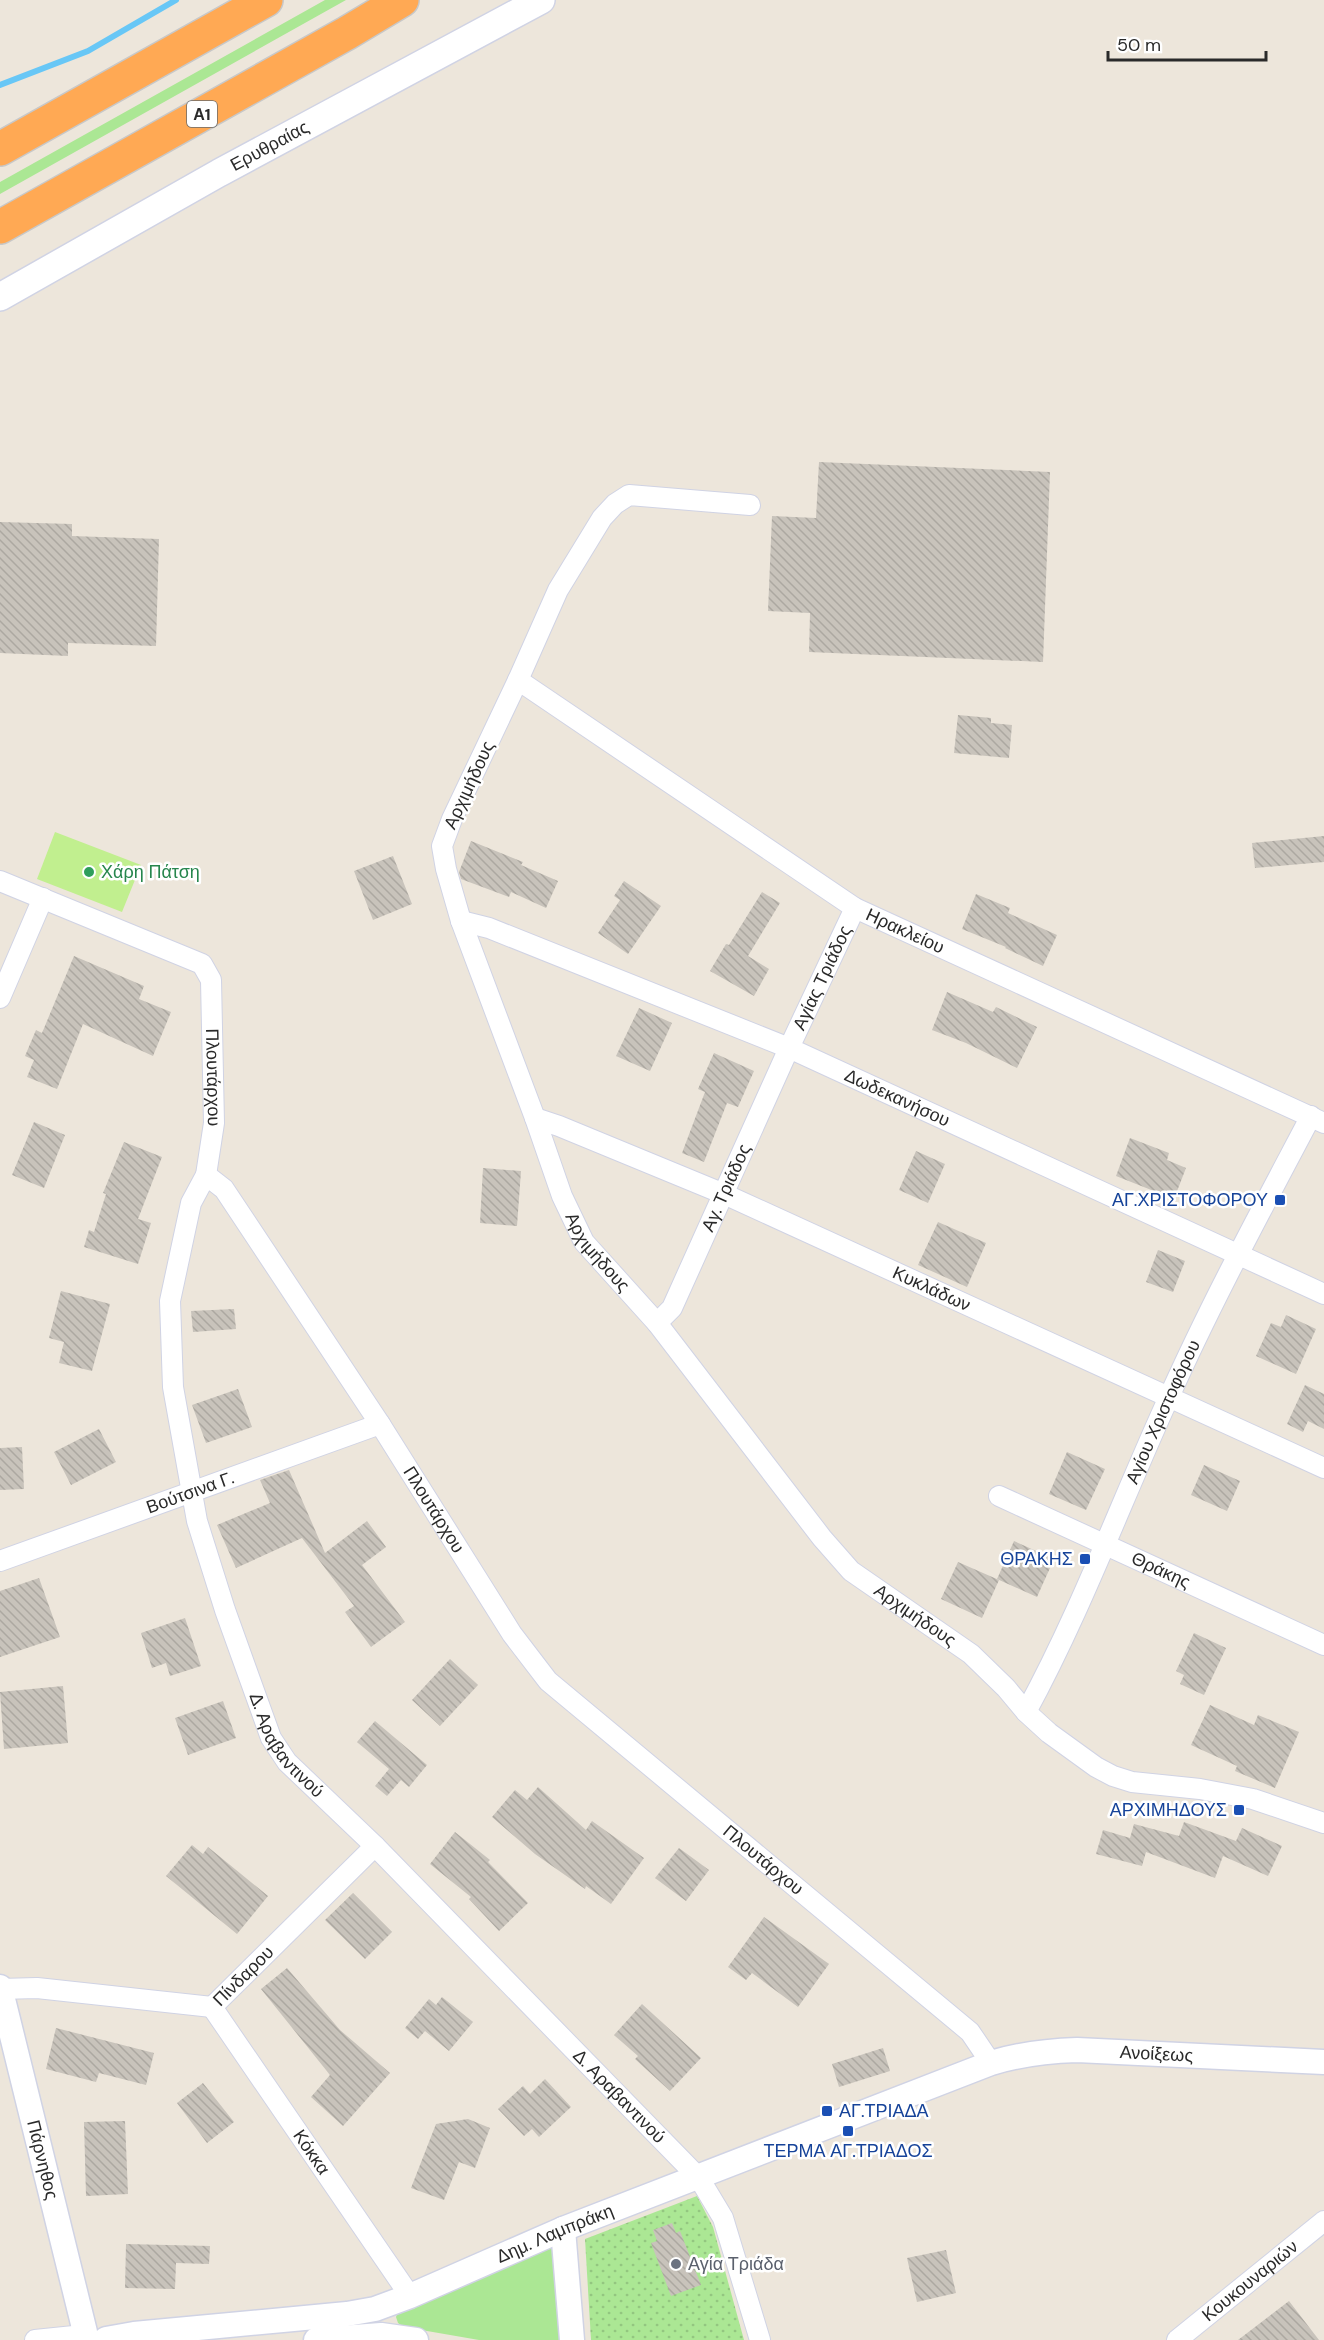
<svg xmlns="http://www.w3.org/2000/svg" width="1324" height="2340" font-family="'DM Sans',sans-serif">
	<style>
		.grass { fill: #abe794 }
		.park { fill: url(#park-dots) }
		.pitch { fill: #c1ef8f }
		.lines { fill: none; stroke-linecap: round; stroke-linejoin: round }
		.stream { stroke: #68c7f6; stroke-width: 6 }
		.building { fill: url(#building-back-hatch) }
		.minor-casing { stroke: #d0d3e4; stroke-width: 22 }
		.tertiary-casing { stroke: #d0d3e4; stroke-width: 27 }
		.secondary-casing { stroke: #d0d3e4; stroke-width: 30 }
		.motorway-casing { stroke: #c8c8c8; stroke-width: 36 }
		.minor { stroke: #fff; stroke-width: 20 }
		.tertiary { stroke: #fff; stroke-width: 24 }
		.secondary { stroke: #fff; stroke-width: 27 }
		.motorway { stroke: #ffa954; stroke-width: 33 }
		.leisure-dot { fill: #2e9e5b; stroke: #fff; stroke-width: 2 }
		.transit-dot { fill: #1a4fb4; stroke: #fff; stroke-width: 2 }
		.worship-dot { fill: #6b7280; stroke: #fff; stroke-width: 2 }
		.labels { text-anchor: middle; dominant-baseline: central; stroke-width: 5; stroke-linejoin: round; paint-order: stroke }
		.shield { fill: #fff; stroke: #6a6a6a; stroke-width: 1.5 }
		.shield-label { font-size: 16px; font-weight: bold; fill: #2a2a2a }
		.street-label { font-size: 18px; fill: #2a2a2a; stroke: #fff }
		.leisure-label { font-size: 18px; fill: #27864d; stroke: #fff; text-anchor: start }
		.transit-label { font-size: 18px; fill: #164399; stroke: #fff; text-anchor: end }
		.worship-label { font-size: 18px; fill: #5b616d; stroke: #fff; text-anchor: start }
	</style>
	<defs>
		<pattern id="park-dots" width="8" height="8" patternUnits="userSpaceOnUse" patternTransform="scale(1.5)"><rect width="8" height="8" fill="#abe794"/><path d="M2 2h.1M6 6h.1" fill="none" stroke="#93c680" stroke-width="1.8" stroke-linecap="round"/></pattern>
		<pattern id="building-back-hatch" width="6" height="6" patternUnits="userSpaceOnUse" patternTransform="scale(1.5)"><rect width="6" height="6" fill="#c8c3bb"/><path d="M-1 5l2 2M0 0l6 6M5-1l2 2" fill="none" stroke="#aca8a1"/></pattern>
	</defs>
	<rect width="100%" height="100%" fill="#ede6db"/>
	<path class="grass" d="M325,0H346L0,194V182Z
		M552,2246L561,2340H479L404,2327L398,2323L396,2317L398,2312Z"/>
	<path class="park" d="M697,2196L713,2227L744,2340H591L585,2239Z"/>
	<path class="pitch" d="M55,832L141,865L122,912L37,879Z"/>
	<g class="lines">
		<path class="stream" d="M0,85L88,51L176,0"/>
	</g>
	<path class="building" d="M819,462L1050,472L1043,662L809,652L810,613L768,611L772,516L816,518Z
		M0,522L72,524V536L159,539L156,646L68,643V656L0,653Z
		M958,715L991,718V723L1012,725L1009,758L954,753Z
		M1324,836V862L1255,868L1252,843Z
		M471,841L523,862L521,865L558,881L546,908L511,892L509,897L461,879L459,872Z
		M393,856L412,904L373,920L354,871Z
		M624,881L661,906L628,954L598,933L620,900L614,896Z
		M762,892L780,903L748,956L769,969L754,996L710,971L726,944L729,945Z
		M976,894L1010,908L1008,913L1057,935L1043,966L1005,948L1006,947L962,929Z
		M74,956L144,986L139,999L171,1012L153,1056L83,1024L57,1089L27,1077L34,1060L25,1056L36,1030L42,1033Z
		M947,992L993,1012L996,1007L1037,1027L1017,1068L966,1043L932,1030Z
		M639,1008L672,1023L650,1071L616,1056Z
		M714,1053L754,1071L738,1107L727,1103L704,1162L682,1153L705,1092L698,1089Z
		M34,1122L65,1135L44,1188L12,1175Z
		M1130,1138L1169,1153L1167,1160L1186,1168L1174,1199L1116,1176Z
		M124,1142L162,1157L138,1219L151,1223L138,1264L84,1247L89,1230L94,1232L106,1194L103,1193Z
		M916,1151L945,1164L928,1203L899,1190Z
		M483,1168L521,1171L517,1226L480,1223Z
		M938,1222L986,1243L967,1287L918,1265Z
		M1158,1250L1185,1261L1173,1292L1146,1282Z
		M61,1291L110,1304L92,1371L59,1363L64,1342L49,1338Z
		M234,1309L236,1329L193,1332L191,1311Z
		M1286,1315L1316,1329L1296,1374L1256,1356L1271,1323L1281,1327Z
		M1305,1385L1324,1394V1429L1308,1421L1303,1432L1287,1424Z
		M238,1389L252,1427L206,1443L192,1405Z
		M99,1429L116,1462L71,1485L54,1452Z
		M22,1447L24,1489L0,1490V1448Z
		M1067,1452L1105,1469L1086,1510L1049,1494Z
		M1204,1465L1240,1481L1227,1511L1191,1495Z
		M289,1470L325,1553L367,1521L386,1547L362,1565L405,1622L371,1647L345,1612L354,1606L302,1538L236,1568L217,1525L270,1503L260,1480Z
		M1014,1541L1054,1559L1037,1597L997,1579Z
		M958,1562L999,1580L982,1618L941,1599Z
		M39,1578L60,1637L0,1657V1591Z
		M185,1618L201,1666L170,1676L166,1663L152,1668L141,1633Z
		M1194,1633L1226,1648L1204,1695L1180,1684L1184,1675L1176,1671Z
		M450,1659L478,1685L440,1726L412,1700Z
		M63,1686L68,1743L4,1749L0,1692Z
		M223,1701L236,1738L188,1755L175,1718Z
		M1210,1705L1254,1725L1258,1715L1299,1732L1275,1788L1235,1771L1237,1766L1191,1745Z
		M375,1721L427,1765L409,1787L401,1780L387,1796L375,1786L389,1769L357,1742Z
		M538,1787L586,1830L592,1821L644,1858L611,1904L586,1886L585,1889L535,1854L492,1817L515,1790L527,1800Z
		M1184,1822L1236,1841L1242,1828L1282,1846L1268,1876L1223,1856L1215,1878L1146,1852L1142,1866L1096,1854L1103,1830L1130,1838L1134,1824L1179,1836Z
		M455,1832L490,1860L488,1862L528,1903L499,1931L469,1899L471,1897L430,1864Z
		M192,1845L203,1854L208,1847L268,1896L237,1934L166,1876Z
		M679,1848L709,1870L686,1901L655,1878Z
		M353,1893L392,1932L365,1959L325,1920Z
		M764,1917L829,1964L798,2007L752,1973L746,1980L728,1967Z
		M287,1968L340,2030L390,2073L343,2126L311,2097L330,2075L261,1989Z
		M442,1997L473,2022L449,2051L425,2031L418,2039L405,2028L429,1999L436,2005Z
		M642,2004L701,2058L670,2091L635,2059L638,2056L614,2035Z
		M56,2028L154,2053L146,2085L99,2073L96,2082L46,2069Z
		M883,2048L890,2071L839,2087L832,2064Z
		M545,2079L571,2107L539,2137L532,2129L524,2136L498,2109L523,2086L530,2094Z
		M203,2083L234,2122L207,2143L177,2103Z
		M468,2119L490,2128L475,2168L459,2162L444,2200L411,2188L436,2124Z
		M125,2121L128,2194L86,2196L84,2122Z
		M672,2223L676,2233L680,2231L701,2285L671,2296L651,2243L657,2241L653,2230Z
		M126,2244L210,2246L209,2264L176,2263L175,2289L125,2288Z
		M946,2250L956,2293L917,2302L907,2258Z
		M1289,2301L1319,2340H1238Z"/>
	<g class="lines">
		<g class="minor-casing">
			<g id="minor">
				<path id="s1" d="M750,505L629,495L615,504L602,518L558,590L518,680L452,819L442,846L446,869L461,921L535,1118L562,1196L584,1242L657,1323L822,1538L851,1571L971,1654L1006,1688L1026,1712L1049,1733L1096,1767L1113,1776L1132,1782L1200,1789L1253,1799L1324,1823"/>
				<path id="s2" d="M518,680L855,908L1324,1123"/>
				<path id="s3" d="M0,881L202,964L211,980L214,1123L206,1175L191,1203L170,1301L173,1387L197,1521L225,1610L271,1738L287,1762L375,1846L699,2178L723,2218L760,2340"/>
				<path id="s4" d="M461,921L489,928L789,1048L1324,1294"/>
				<path d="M0,998L43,898"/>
				<path id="s5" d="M535,1118L559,1126L724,1194L1324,1468"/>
				<path id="s6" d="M206,1175L224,1189L380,1424L512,1634L548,1681L970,2032L991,2063"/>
				<path id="s7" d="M657,1323L672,1308L789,1048L855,908"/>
				<path id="s8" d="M999,1496L1324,1645"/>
				<path id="s9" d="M0,1561L380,1424"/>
				<path id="s10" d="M1026,1712C1081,1611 1121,1502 1169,1397C1212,1301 1262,1209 1311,1116"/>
				<path d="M0,1989L37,1988L212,2007"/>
				<path id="s11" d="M212,2007L410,2296"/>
				<path id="s12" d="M212,2007L375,1846"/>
				<path d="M35,2340L74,2336"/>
				<path id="s13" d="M1177,2340L1324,2221"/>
			</g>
		</g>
		<g class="tertiary-casing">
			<g id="tertiary">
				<path id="s14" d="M0,1987L85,2332"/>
				<path d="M563,2229L572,2340"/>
				<path id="s15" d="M106,2339L134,2334L347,2314L375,2309L410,2296L563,2229L991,2063C1020,2054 1047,2051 1077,2050L1324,2062"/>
				<path d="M316,2340L381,2335L416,2340"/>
			</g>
		</g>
		<g class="secondary-casing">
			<g id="secondary">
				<path id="s16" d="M0,297L219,173L541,0"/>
			</g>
		</g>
		<g class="motorway-casing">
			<path id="motorway" d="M0,149L266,0
				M0,227L347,33L402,0"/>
		</g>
		<use href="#minor" class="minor"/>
		<use href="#tertiary" class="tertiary"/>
		<use href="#secondary" class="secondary"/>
		<use href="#motorway" class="motorway"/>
	</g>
	<circle class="leisure-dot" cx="89" cy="872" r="6"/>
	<g class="transit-dot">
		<rect x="1274" y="1194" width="12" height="12" rx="3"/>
		<rect x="1079" y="1553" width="12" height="12" rx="3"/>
		<rect x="1233" y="1804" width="12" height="12" rx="3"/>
		<rect x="821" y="2105" width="12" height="12" rx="3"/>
		<rect x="842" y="2125" width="12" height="12" rx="3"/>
	</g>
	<circle class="worship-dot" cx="676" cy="2264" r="6"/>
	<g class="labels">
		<rect class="shield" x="187" y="101" width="30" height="26" rx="4.5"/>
		<g class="shield-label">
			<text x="202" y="114">Α1</text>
		</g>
		<g class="street-label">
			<text stroke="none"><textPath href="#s16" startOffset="309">Ερυθραίας</textPath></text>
			<text transform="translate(469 785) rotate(-65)">Αρχιμήδους</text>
			<text stroke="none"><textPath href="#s2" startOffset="462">Ηρακλείου</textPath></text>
			<text stroke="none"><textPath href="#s7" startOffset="384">Αγίας Τριάδος</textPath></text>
			<text stroke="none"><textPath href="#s3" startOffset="334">Πλουτάρχου</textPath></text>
			<text stroke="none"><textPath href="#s4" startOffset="471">Δωδεκανήσου</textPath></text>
			<text stroke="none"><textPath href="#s7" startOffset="153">Αγ. Τριάδος</textPath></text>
			<text stroke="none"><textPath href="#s1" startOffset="960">Αρχιμήδους</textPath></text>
			<text stroke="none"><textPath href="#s5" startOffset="432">Κυκλάδων</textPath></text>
			<text stroke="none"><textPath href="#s10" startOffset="330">Αγίου Χριστοφόρου</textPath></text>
			<text stroke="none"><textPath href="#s9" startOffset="202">Βούτσινα Γ.</textPath></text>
			<text stroke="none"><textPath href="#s6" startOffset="406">Πλουτάρχου</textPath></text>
			<text stroke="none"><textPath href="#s8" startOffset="178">Θράκης</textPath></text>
			<text stroke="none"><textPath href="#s1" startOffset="1446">Αρχιμήδους</textPath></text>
			<text stroke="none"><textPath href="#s3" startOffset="1030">Δ. Αραβαντινού</textPath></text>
			<text stroke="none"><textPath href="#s6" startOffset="892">Πλουτάρχου</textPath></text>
			<text stroke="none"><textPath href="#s12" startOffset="44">Πίνδαρου</textPath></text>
			<text stroke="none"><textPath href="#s15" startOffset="1101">Ανοίξεως</textPath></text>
			<text stroke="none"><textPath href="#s3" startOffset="1516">Δ. Αραβαντινού</textPath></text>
			<text stroke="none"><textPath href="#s11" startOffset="176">Κόκκα</textPath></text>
			<text stroke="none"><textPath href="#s14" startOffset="178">Πάρνηθος</textPath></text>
			<text stroke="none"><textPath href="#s15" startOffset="466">Δημ. Λαμπράκη</textPath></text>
			<text stroke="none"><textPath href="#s13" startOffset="94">Κουκουναριών</textPath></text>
		</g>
		<g class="leisure-label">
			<text x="101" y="872">Χάρη Πάτση</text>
		</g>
		<g class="transit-label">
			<text x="1268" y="1200">ΑΓ.ΧΡΙΣΤΟΦΟΡΟΥ</text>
			<text x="1073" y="1559">ΘΡΑΚΗΣ</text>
			<text x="1227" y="1810">ΑΡΧΙΜΗΔΟΥΣ</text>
			<text x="839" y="2111" text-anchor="start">ΑΓ.ΤΡΙΑΔΑ</text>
			<text x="848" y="2151" text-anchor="middle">ΤΕΡΜΑ ΑΓ.ΤΡΙΑΔΟΣ</text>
		</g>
		<g class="worship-label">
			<text x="688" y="2264">Αγία Τριάδα</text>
		</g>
	</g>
	<path d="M1108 51v9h158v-9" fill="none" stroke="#2a2a2a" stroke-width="3"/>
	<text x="1117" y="51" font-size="18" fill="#2a2a2a" stroke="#ffffff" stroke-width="4.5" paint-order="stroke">50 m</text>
</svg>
